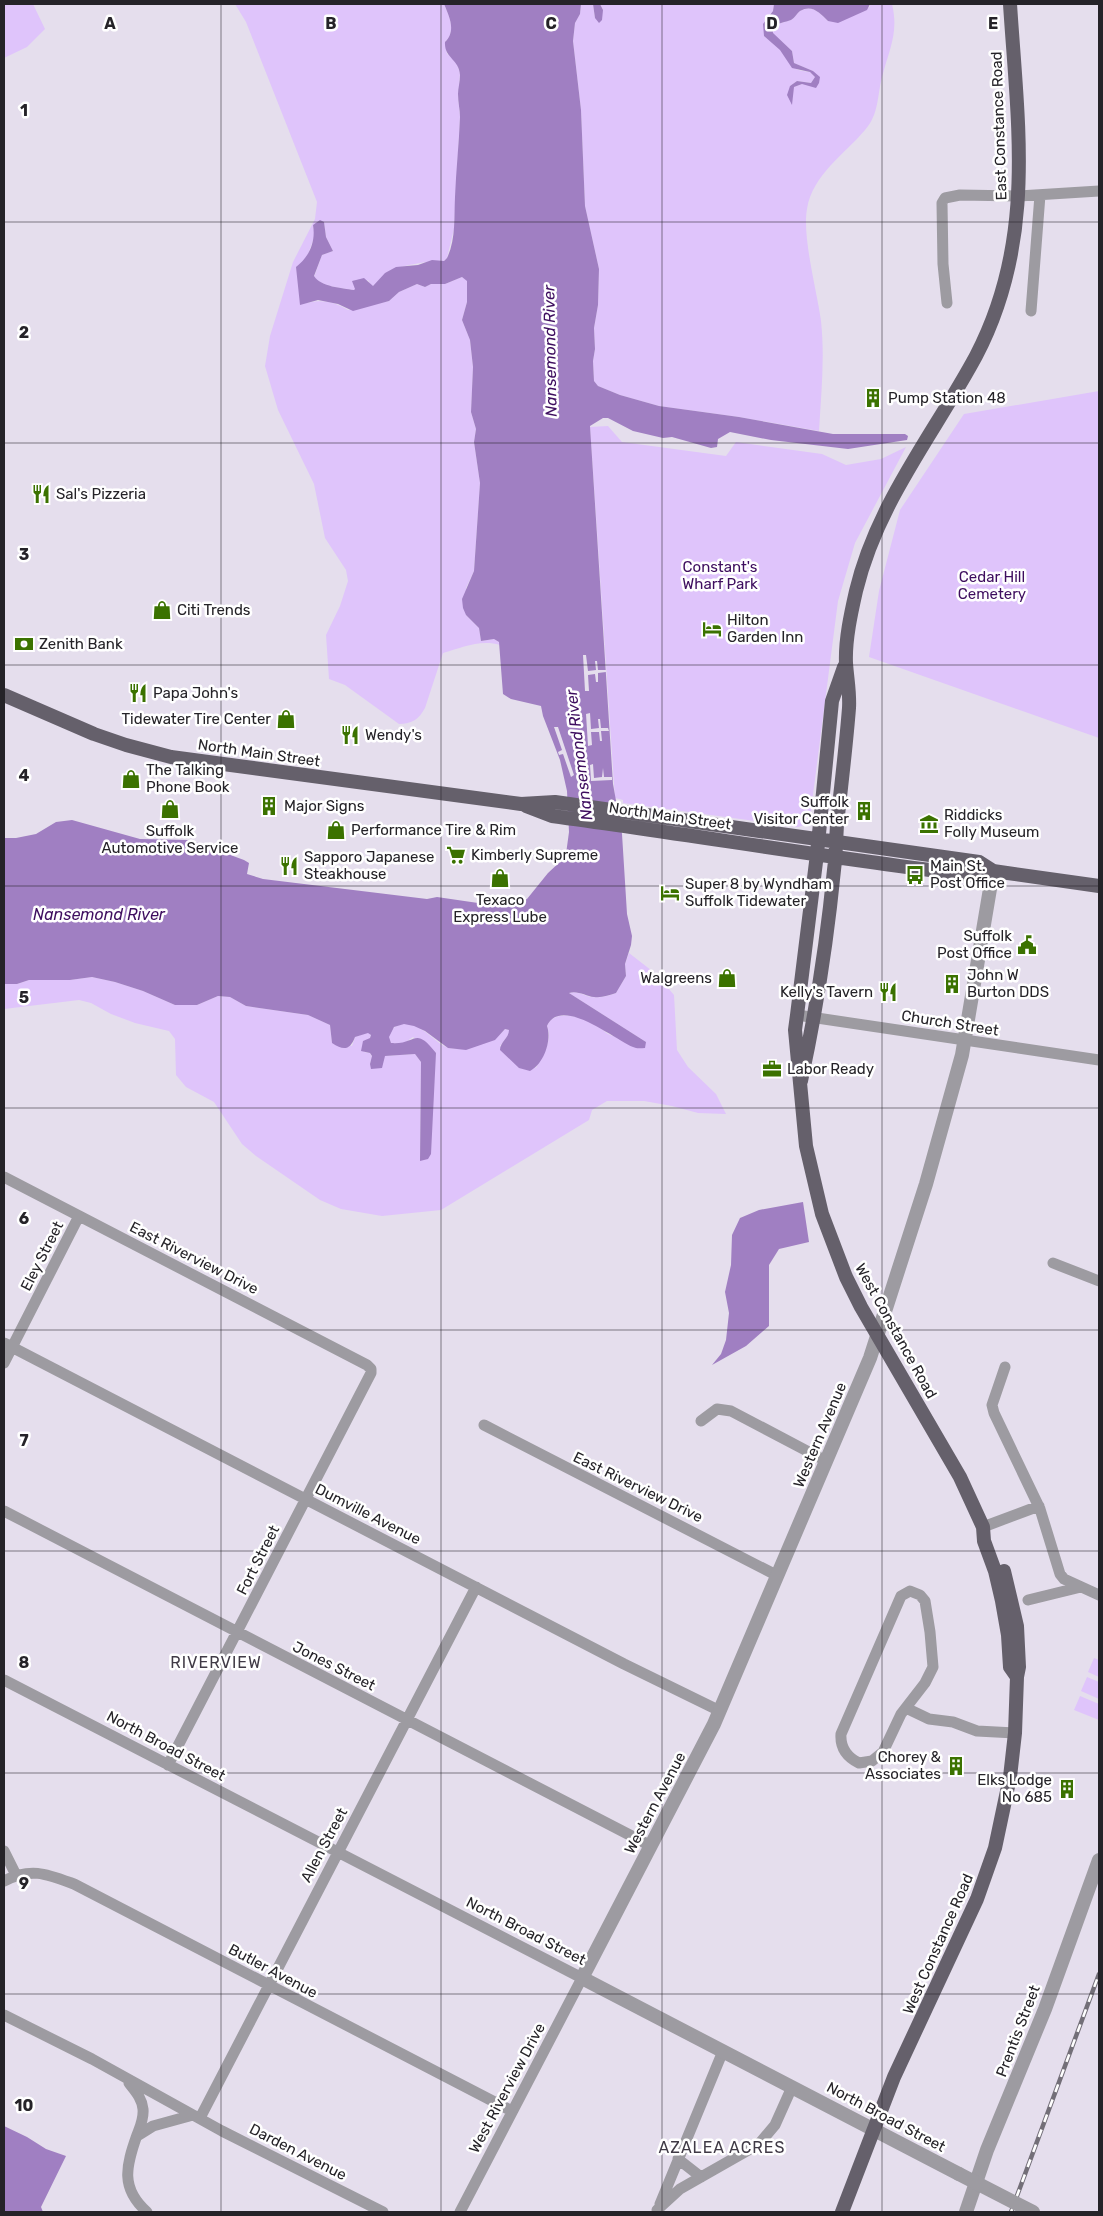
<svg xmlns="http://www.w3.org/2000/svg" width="1103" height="2216" font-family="Rubik,sans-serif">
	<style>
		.green { fill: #dfc4fb }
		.water { fill: #a07fc2 }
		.pier { fill: #e5deed }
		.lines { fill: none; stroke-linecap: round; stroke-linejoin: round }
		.minor { stroke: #9d9ba1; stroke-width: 11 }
		.tertiary { stroke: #9d9ba1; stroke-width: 14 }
		.primary { stroke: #65606b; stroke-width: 14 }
		.rail-casing { stroke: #736f78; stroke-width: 4.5 }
		.rail { stroke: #fff; stroke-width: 2.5; stroke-dasharray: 8; stroke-linecap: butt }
		.tertiary-bridge { stroke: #9d9ba1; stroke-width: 14 }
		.grid { fill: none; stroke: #252328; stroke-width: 1; stroke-opacity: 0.55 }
		.labels { text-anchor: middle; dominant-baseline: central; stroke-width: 5; stroke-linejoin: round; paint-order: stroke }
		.street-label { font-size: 15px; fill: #252328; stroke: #fff }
		.poi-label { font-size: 15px; fill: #252328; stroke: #fff; text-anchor: start }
		.park-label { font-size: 15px; fill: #3e0e5f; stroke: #fff }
		.water-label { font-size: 16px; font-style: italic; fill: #3e0e5f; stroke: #fff }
		.neighbourhood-label { font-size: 16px; letter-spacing: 1px; fill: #403a46; stroke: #fff }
		.grid-label { font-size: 16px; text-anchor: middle; font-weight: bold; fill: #252328; stroke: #fff; stroke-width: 5; stroke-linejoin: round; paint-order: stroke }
	</style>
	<rect width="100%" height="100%" fill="#e5deed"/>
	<path class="green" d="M4,4H33L45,29L27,47L4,58Z
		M235,4H444C450,18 456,31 445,42L447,54L456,60L460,74L458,97L460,116L454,229L447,258L444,261C432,260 393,266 385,274C380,278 378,283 373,286H371L368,280L354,290C342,288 321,287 314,277L322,255L333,251L326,237L324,222L313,225L315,235L306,260L307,303C322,299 335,302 348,310L389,301L399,292L417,284L425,287L431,284H445L462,277L467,280V302L462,320L470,340L473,367L471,412L476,429L474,442L480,483L474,571L466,588V615L479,628L481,641L494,639L499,642L500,645C480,639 461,648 443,653L425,708C419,719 412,724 399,724L345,685L329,679L326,635L340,606L348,581L346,570L325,538L314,484L278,410L265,366L270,336L293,262L315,219L317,202L246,22Z
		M581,4H593L595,18L603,10L600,4H774L773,11L766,18L764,36C769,40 775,44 780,49C792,63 787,70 810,72L815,77L811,83L797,81L790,86L793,100L792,91L794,87L802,84L819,83L813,71L794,63L792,51L772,33V26C779,23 785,22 791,20C795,18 797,13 800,11C812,4 820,13 828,21L870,7V4H892C899,33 889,50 882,77C877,97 879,114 865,130C844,155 813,174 807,209C802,237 817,291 821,321C825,358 821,395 819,431L739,417L659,406L620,395L598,386L594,381L593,361L595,349L594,328L598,305L599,269L585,206L581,110L573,41L575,23L580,14Z
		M1099,391V738L869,657L879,591L900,510L964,414Z
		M608,426L622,442L726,456L736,442L822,454L846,465L881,459L906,447L855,543L838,601L810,818L807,824L798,827L623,803V800L615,798L590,427Z
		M629,953L656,974L674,995L677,1050L688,1067L716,1094L726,1114L698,1113L672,1106L644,1101H607L592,1110L589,1120L441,1210L382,1216L341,1209L320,1200L256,1156L242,1144L214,1102L186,1087L176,1075L175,1039L169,1031L135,1023L111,1014L91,1003L79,1000L4,1009V984H17L29,980H70L92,977L115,982L143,991L175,1005H197L218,996L230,997L246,1006L308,1015L330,1025L332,1043L352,1046L355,1037L368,1032L371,1035L364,1052L370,1053L372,1057L370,1064L385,1056L415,1054L421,1062L420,1161L436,1053L413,1037L403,1044L391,1043L388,1037L391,1030C414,1010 434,1045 449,1048C462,1050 471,1048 483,1043C492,1039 499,1037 505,1029L509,1030V1034L500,1046L536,1068C543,1053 553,1042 547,1026C555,1007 585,1018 599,1026C602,1028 604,1032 608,1034C618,1039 635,1039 646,1042L569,993C577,990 584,996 592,997C601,998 608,996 616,993L626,976L625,964Z
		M1094,1658L1099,1660V1677L1088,1672Z
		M1087,1677L1099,1682V1699L1081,1691Z
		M1080,1696L1099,1704V1720L1074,1710Z"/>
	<path class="water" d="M444,4H581L580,14L575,23L573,41L581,110L585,206L599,269L598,305L594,328L595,349L593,361L594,381L598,386L620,395L659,406L739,417L833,434H905L908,436L907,440L848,449L771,440L730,432L718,439L717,447L711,448L672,437L663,438L633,431L608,418H603L590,426L613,784L622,834L627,914L632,936L631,945L625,964L626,976L616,993C609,995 602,998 594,997C586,996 577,990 569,993L646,1042L645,1048C641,1048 637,1049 633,1047C615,1040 561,995 547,1026C552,1040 544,1064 530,1071L519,1068L500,1050C500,1042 509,1038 509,1030L505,1029L495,1040L466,1050L448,1048L425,1031L414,1026L404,1024L394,1027L389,1037L391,1043C417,1045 414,1025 436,1053L431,1154L428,1159L420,1161L421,1062L415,1054L385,1056L382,1068L371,1069L370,1064L372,1056L370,1053L361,1051L363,1041L370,1038L371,1035L368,1033L355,1037C350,1050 344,1051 332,1043L330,1025L308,1015L246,1006L230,997L218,996L197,1005H175L143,991L115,982L92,977L70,980H29L17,984H4V838H16L36,834L56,822L72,820L140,839L187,840L195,842L244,860L249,863L247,874L263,879L427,899L437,897L478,903L499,902L517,903L527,899L548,873L563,859L566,854L569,832L567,791L560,760L543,716L541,706L511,699L503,694L499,642L494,639L481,641L479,628L466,615L463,608L462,599L474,571L480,483L474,442L476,429L471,412L473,367L470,340L462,320L467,302V281L462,277L445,284H431L425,287L417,284L399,292L389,301L353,311L338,304L318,300L300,305L296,267C309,257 316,242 313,225L320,220L324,222L326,237L333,251L322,255L314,276C321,287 342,288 354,290L355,289L352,281L364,278L373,286L385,273L396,267L418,265L432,260L444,261L447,258C456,240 454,217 455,197C456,170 459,144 460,117C460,110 458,102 458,94C458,88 460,82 460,75C459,59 444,58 445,42C456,31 450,18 444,4Z
		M593,4H600L603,10L602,20L599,23L595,18Z
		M774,4H870L867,10L838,23L828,21C820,13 812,4 800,11C797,13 795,18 791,20C785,22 779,23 772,27L773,33L792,51L794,63L813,71L820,77L819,83L816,88L802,84L794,87L792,105L787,95L790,86L797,81L811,83L815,77L810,72L792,68L780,50L764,36L763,24L773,11Z
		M803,1202L809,1242L779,1249L769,1265V1326L746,1346L712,1365L721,1354L726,1340L729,1313L725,1292L731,1265L732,1235L740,1218L759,1210Z
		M4,2126L27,2137L46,2149L66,2156L41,2207L43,2212H4Z"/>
	<path class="pier" d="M583,655H586L588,671L596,670L595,661H597L598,670H606V672L598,673V682H596L595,674L588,675L589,691H585Z
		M590,713L591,729L599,728L598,719H600L601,728H608L609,731H601L602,741H600L599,732H591L592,745L588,746L586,714Z
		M554,727H558L574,775L571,777L563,754L559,755L558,752L562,750Z
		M593,764L594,778L602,777L603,768L604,777H612V780L591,781L590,765Z"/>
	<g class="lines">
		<path class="minor" d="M947,303L943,264L942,203L945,198L960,195L1019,196L1099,191
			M1031,311L1040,195
			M797,1015L1099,1060
			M4,1177L367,1365L371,1369V1373L168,1765
			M1053,1263L1099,1281
			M4,1343L624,1664L720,1711
			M4,1363L79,1216
			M1005,1367L992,1405L994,1413L1040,1509L1060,1574L1064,1579L1099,1595
			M701,1421L717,1409L731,1411L826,1461
			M484,1425L778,1576
			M4,1511L651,1846
			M983,1527L1039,1506
			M910,1591L920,1595L925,1601L930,1632L933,1667L925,1683L901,1714L883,1752L872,1761L859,1763C847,1757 840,1748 841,1734L901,1596Z
			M1028,1600L1081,1587
			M4,1680L582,1978L460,2212
			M906,1708L929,1719L953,1722L977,1731L1015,1733
			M4,1851L16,1875
			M4,1881C31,1867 47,1874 74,1884L512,2111
			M4,2015L92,2059L222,2131L383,2212
			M129,2083C135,2091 142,2098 143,2109C144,2119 140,2127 137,2135C126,2166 120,2188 147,2212
			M200,2118L476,1587
			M137,2136L153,2126L193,2115
			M678,2159L701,2177
			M660,2204L723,2051
			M657,2210L680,2189L759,2144L775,2125L792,2087"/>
		<path class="tertiary" d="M959,2174L582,1978L714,1724L870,1358L926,1184L962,1055L993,871
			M966,2212L987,2150L1045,2009L1099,1860"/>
		<path class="primary" d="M844,667L832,701L817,854L797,1015L795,1030L806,1146L822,1214L846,1277L861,1307L960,1477L983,1527L984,1541L995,1571L1002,1601L1008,1635L1010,1667L1017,1677
			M4,695L94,734L126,745L171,757L521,804L555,802L979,862L993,871L1099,886
			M526,806L552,816C694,835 835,859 977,876L993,871
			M801,1081C816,1012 827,941 834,870C836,855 836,840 837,825C841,786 846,747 849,708C850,693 847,678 846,663C845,640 851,613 856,591C877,503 934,434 976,356C1036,241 1018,128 1010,4
			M842,2212L894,2077L977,1899L995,1848L1010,1777L1015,1733L1017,1677L1019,1667L1017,1626L1004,1571"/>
		<g class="rail-casing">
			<path id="rail" d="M1011,2212L1099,1974"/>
		</g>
		<use href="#rail" class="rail"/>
		<path class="tertiary-bridge" d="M959,2174L1033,2212"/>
	</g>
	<path class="grid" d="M221,4V2212M441,4V2212M662,4V2212M882,4V2212M4,222H1099M4,443H1099M4,665H1099M4,886H1099M4,1108H1099M4,1330H1099M4,1551H1099M4,1773H1099M4,1994H1099"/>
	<defs>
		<g id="building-bare" transform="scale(1.5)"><path d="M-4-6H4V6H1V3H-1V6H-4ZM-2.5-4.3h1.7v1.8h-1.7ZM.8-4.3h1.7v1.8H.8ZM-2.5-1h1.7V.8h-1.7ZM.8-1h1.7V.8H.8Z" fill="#3b7200" stroke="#fff" stroke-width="2.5" paint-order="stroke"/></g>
		<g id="restaurant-bare" transform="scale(1.5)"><path d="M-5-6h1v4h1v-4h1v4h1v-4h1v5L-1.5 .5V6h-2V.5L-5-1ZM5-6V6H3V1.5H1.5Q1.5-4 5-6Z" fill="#3b7200" stroke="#fff" stroke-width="2.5" paint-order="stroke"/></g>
		<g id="shop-bare" transform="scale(1.5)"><path d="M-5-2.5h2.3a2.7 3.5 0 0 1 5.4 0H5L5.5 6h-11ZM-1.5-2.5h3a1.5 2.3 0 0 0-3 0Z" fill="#3b7200" stroke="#fff" stroke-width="2.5" paint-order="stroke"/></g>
		<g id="hotel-bare" transform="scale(1.5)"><path d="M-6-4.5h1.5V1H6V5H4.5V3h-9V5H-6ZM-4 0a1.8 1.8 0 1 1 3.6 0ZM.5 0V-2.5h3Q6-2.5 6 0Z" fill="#3b7200" stroke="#fff" stroke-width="2.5" paint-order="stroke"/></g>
		<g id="bank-bare" transform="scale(1.5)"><path d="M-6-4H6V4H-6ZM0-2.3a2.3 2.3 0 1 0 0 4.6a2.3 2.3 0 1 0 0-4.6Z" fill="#3b7200" stroke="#fff" stroke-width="2.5" paint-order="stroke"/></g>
		<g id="museum-bare" transform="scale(1.5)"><path d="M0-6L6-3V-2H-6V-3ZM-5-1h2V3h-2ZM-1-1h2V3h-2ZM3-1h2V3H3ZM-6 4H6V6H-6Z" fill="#3b7200" stroke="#fff" stroke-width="2.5" paint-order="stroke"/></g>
		<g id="supermarket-bare" transform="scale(1.5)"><path d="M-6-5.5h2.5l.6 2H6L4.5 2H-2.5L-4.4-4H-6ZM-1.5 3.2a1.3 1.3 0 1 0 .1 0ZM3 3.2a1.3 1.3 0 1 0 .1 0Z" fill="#3b7200" stroke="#fff" stroke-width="2.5" paint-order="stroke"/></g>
		<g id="bus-bare" transform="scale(1.5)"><path d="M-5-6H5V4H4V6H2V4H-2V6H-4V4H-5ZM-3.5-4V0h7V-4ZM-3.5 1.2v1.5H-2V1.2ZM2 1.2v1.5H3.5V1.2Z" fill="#3b7200" stroke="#fff" stroke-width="2.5" paint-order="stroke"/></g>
		<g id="civic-bare" transform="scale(1.5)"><path d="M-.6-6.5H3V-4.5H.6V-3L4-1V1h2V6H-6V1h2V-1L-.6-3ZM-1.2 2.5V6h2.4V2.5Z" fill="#3b7200" stroke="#fff" stroke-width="2.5" paint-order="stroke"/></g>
		<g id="office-bare" transform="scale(1.5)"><path d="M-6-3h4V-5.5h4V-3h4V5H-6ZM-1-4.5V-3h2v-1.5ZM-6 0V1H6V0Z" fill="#3b7200" stroke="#fff" stroke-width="2.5" paint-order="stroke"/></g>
	</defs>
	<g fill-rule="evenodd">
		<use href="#building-bare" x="873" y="398"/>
		<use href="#restaurant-bare" x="41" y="494"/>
		<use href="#shop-bare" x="162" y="610"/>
		<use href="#hotel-bare" x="712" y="629"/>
		<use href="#bank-bare" x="24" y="644"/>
		<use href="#restaurant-bare" x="138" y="693"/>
		<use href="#shop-bare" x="286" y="719"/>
		<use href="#restaurant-bare" x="350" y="735"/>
		<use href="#shop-bare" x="131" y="779"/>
		<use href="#building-bare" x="269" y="806"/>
		<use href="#shop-bare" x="170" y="809"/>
		<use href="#building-bare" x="864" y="811"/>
		<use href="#museum-bare" x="929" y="824"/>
		<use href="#shop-bare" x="336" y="830"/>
		<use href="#supermarket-bare" x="456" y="855"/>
		<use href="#restaurant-bare" x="289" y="866"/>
		<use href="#bus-bare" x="915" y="875"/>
		<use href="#shop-bare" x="500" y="878"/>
		<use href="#hotel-bare" x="670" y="893"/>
		<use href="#civic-bare" x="1027" y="945"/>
		<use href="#shop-bare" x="727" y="978"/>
		<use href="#building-bare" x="952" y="984"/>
		<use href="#restaurant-bare" x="888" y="992"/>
		<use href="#office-bare" x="772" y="1069"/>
		<use href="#building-bare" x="956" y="1766"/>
		<use href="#building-bare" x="1067" y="1789"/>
	</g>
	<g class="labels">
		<g class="street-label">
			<text transform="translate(999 126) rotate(-92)">East Constance Road</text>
			<text transform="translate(259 753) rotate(8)">North Main Street</text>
			<text transform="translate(670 816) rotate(8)">North Main Street</text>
			<text transform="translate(950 1023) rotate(9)">Church Street</text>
			<text transform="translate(42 1256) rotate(-63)">Eley Street</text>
			<text transform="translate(194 1258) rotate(27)">East Riverview Drive</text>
			<text transform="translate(896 1331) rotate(61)">West Constance Road</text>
			<text transform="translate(820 1435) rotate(-67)">Western Avenue</text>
			<text transform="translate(638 1487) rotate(26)">East Riverview Drive</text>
			<text transform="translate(368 1514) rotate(27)">Dumville Avenue</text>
			<text transform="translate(258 1560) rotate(-63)">Fort Street</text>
			<text transform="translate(334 1666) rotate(27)">Jones Street</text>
			<text transform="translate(166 1746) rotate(28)">North Broad Street</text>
			<text transform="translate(655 1803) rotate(-62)">Western Avenue</text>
			<text transform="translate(324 1845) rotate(-62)">Allen Street</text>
			<text transform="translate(526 1931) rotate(27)">North Broad Street</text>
			<text transform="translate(938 1944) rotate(-66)">West Constance Road</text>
			<text transform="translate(273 1971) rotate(28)">Butler Avenue</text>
			<text transform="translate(1018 2031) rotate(-69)">Prentis Street</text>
			<text transform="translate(507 2088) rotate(-62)">West Riverview Drive</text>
			<text transform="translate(886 2117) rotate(28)">North Broad Street</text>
			<text transform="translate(298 2152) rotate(27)">Darden Avenue</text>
		</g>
		<g class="poi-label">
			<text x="888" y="398">Pump Station 48</text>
			<text x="56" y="494">Sal's Pizzeria</text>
			<text x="177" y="610">Citi Trends</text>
			<text x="727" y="620">Hilton<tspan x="727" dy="17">Garden Inn</tspan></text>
			<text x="39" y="644">Zenith Bank</text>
			<text x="153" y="693">Papa John's</text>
			<text x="271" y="719" text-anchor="end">Tidewater Tire Center</text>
			<text x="365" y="735">Wendy's</text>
			<text x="146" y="770">The Talking<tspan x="146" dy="17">Phone Book</tspan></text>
			<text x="849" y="802" text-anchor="end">Suffolk<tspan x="849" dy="17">Visitor Center</tspan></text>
			<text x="284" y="806">Major Signs</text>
			<text x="944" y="815">Riddicks<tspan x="944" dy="17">Folly Museum</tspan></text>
			<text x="351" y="830">Performance Tire &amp; Rim</text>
			<text x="170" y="831" text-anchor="middle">Suffolk<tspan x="170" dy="17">Automotive Service</tspan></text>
			<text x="471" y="855">Kimberly Supreme</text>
			<text x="304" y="857">Sapporo Japanese<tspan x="304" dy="17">Steakhouse</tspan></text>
			<text x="930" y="866">Main St.<tspan x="930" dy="17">Post Office</tspan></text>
			<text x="685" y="884">Super 8 by Wyndham<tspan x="685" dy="17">Suffolk Tidewater</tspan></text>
			<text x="500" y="900" text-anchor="middle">Texaco<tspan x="500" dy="17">Express Lube</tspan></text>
			<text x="1012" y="936" text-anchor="end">Suffolk<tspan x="1012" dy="17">Post Office</tspan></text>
			<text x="967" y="975">John W<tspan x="967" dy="17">Burton DDS</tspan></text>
			<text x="712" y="978" text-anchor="end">Walgreens</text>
			<text x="873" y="992" text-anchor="end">Kelly's Tavern</text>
			<text x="787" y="1069">Labor Ready</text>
			<text x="941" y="1757" text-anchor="end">Chorey &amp;<tspan x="941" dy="17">Associates</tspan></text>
			<text x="1052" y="1780" text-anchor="end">Elks Lodge<tspan x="1052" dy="17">No 685</tspan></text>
		</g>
		<g class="park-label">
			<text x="720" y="567">Constant's<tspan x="720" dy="17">Wharf Park</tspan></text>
			<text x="992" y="577">Cedar Hill<tspan x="992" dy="17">Cemetery</tspan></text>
		</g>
		<g class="water-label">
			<text transform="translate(550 351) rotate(-91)">Nansemond River</text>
			<text transform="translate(579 755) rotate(-97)">Nansemond River</text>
			<text x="99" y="914">Nansemond River</text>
		</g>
		<g class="neighbourhood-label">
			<text x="216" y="1662">RIVERVIEW</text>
			<text x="722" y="2147">AZALEA ACRES</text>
		</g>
	</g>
	<g class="grid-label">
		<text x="110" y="29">A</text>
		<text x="331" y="29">B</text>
		<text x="551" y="29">C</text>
		<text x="772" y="29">D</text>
		<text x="993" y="29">E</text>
		<text x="24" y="116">1</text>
		<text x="24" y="338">2</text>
		<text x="24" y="560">3</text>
		<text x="24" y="781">4</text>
		<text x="24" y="1003">5</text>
		<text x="24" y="1224">6</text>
		<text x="24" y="1446">7</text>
		<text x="24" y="1668">8</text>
		<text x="24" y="1889">9</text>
		<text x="24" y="2111">10</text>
	</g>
	<rect width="1103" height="2216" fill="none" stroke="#252328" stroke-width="10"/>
</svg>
